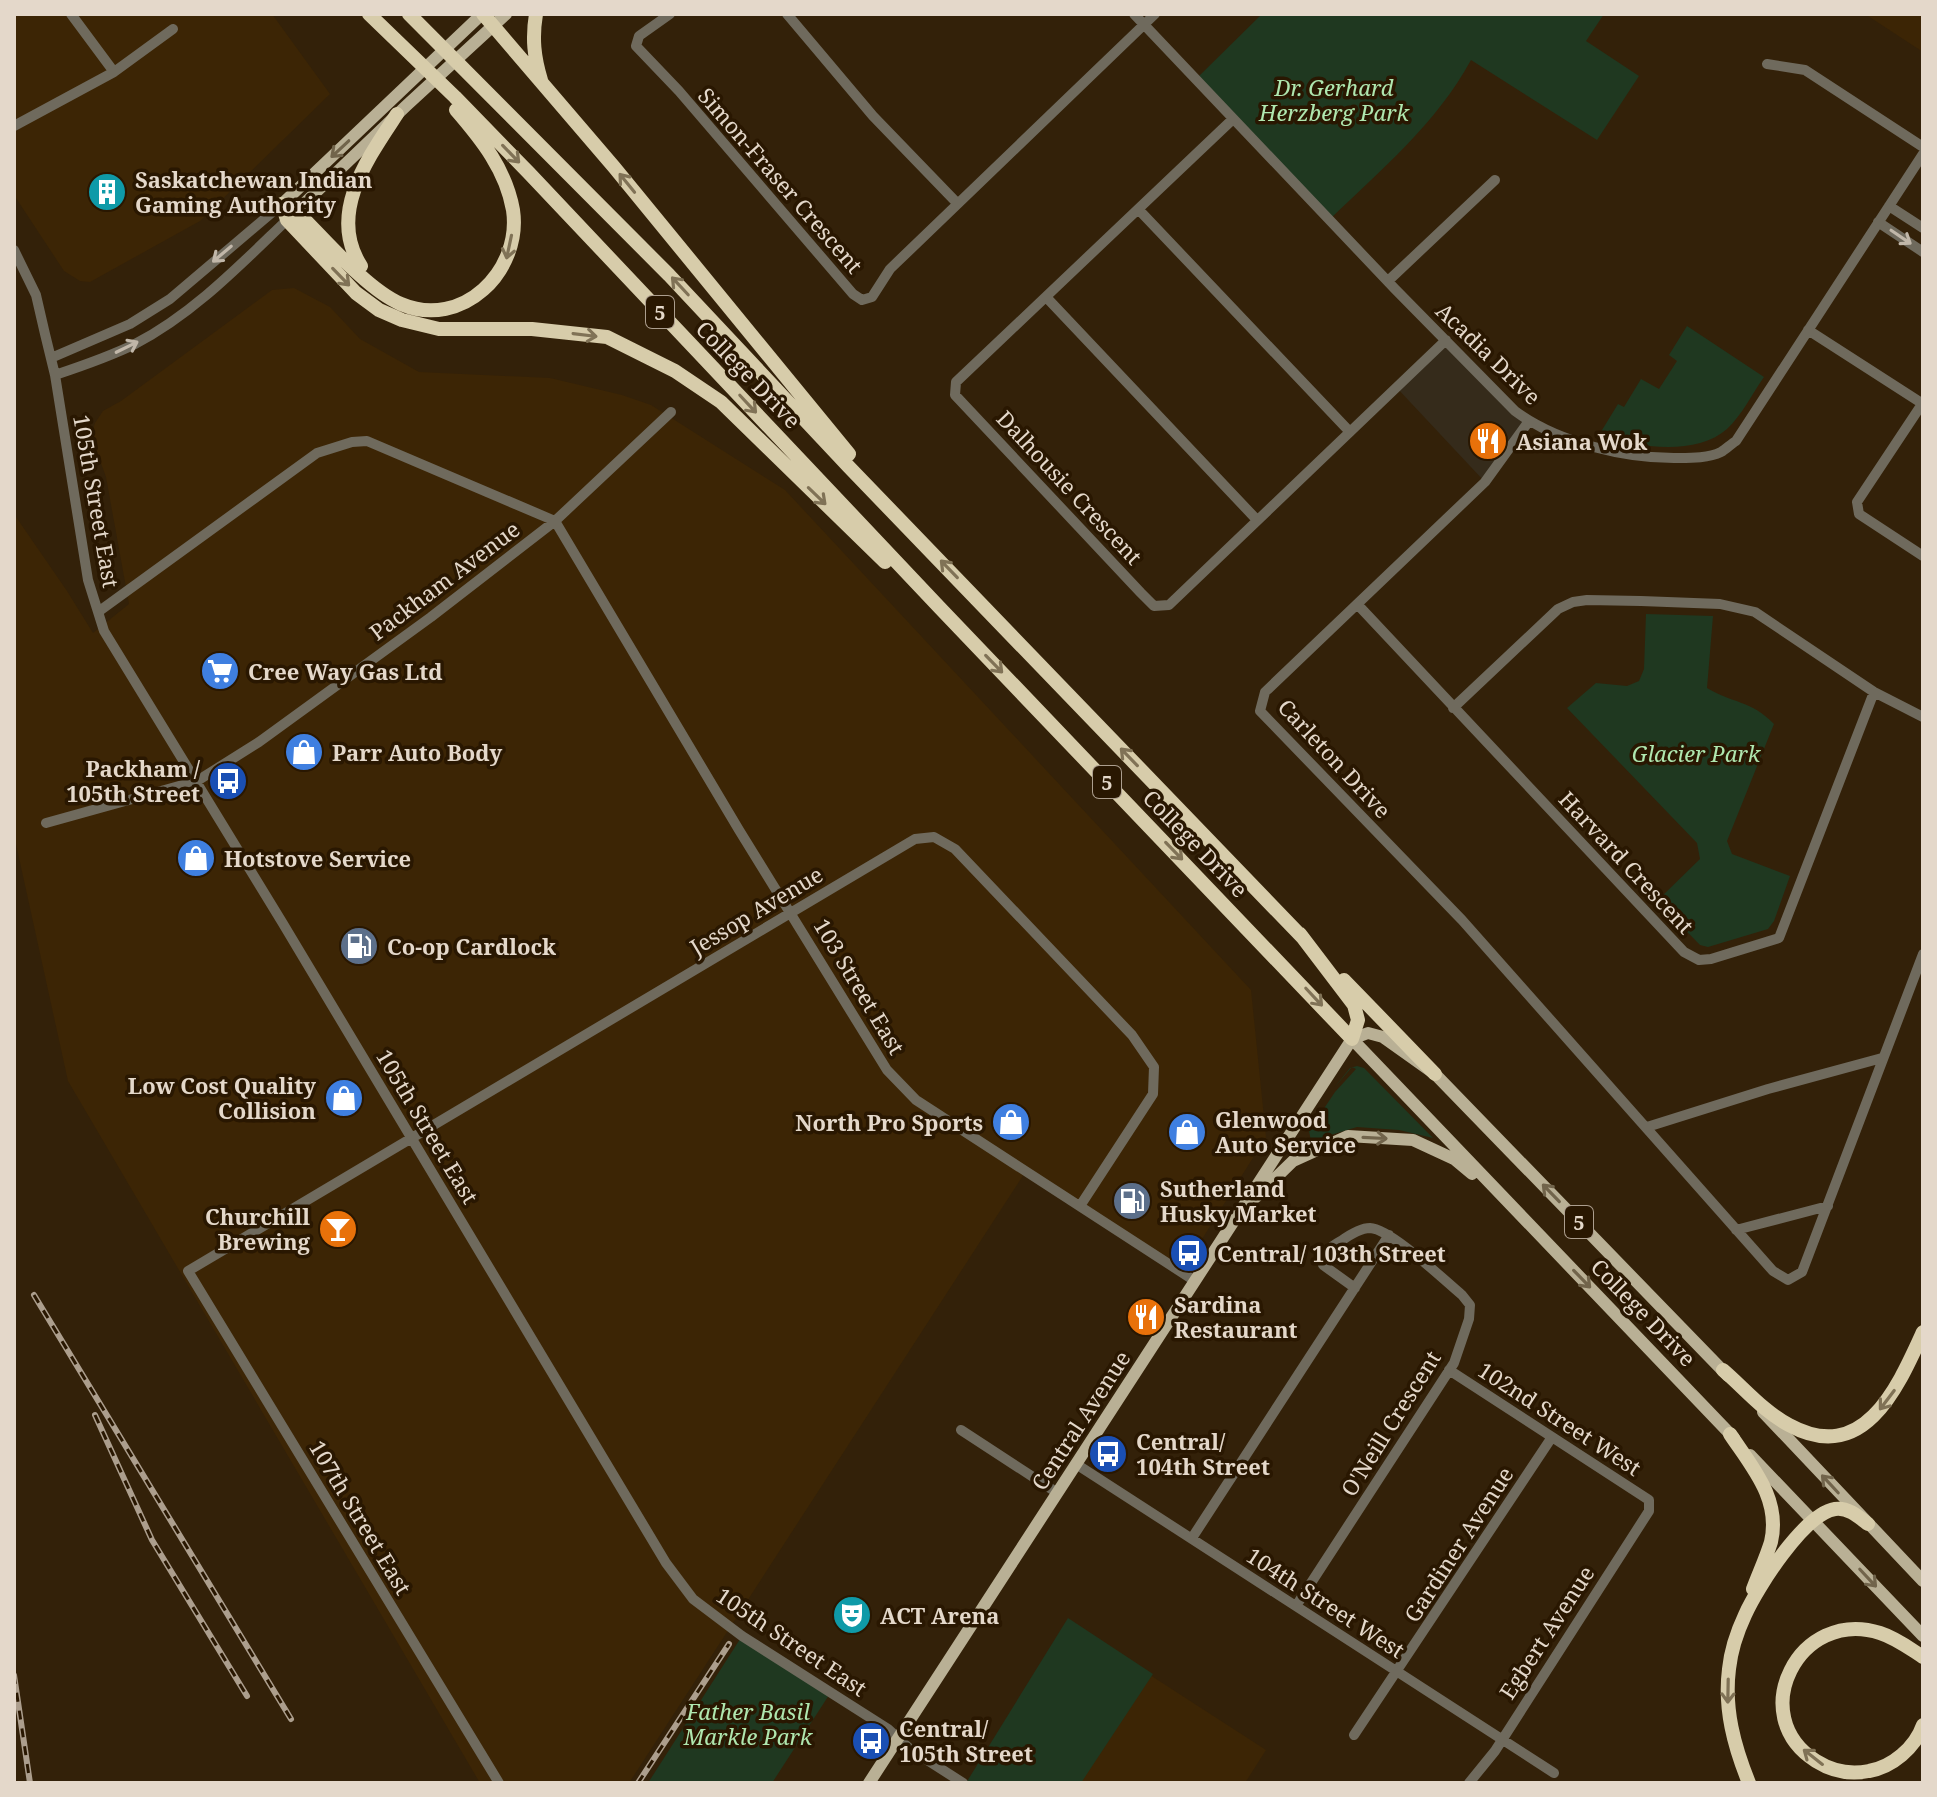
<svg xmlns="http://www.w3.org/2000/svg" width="1937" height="1797" font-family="'Noto Serif',serif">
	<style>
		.commercial { fill: #352b1b }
		.built { fill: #3c2505 }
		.green { fill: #1f3820 }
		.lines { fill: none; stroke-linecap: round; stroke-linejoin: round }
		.minor { stroke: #6f6a5d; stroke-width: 10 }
		.major { stroke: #b9b095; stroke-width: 12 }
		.highway { stroke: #d7ccaa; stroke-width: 14 }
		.rail-casing { stroke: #ac9e8d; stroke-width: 6 }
		.rail { stroke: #291701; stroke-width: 3; stroke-dasharray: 9; stroke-linecap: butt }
		.oneway { stroke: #71644b }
		.oneway2 { stroke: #807256 }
		.oneway3 { stroke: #c1b7a9 }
		.labels { text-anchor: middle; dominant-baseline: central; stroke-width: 7; stroke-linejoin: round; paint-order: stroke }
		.shield { fill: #291701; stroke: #ac9e8e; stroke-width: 2 }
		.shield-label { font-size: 20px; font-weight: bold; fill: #e4d8ca }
		.park-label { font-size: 22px; font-style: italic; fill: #afe7af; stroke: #291701 }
		.poi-label { font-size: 22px; font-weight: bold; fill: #e4d8ca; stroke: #291701; text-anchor: start }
		.street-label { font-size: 22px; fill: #e4d8ca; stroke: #291701 }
	</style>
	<rect width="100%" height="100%" fill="#332109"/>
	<path class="commercial" d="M1446,340L1529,421L1485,482L1396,387Z"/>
	<path class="built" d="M14,14H272L330,94L200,221L90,282L80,281L64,271L14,195Z
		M1865,14H1923V52Z
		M294,288L330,307L360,339L419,372L550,378L622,395L651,405L785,490L1251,990L1266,1137L1182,1271L1026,1171L629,1783H480L68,1081L14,835V514L67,591L93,633L129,604L106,477L91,436L95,423L103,411L121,401L272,290Z
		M1150,1675L1266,1750L1245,1783H1079Z"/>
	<path class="green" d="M1262,14H1604L1586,41L1639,76L1597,140L1471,60C1436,124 1382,169 1330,219L1196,79Z
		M1687,326L1764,377C1752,394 1742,415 1727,429C1695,457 1636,447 1599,435L1618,404L1624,407L1641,379L1659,389L1677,361L1669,355Z
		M1646,614L1713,616L1707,688C1731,703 1751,700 1774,724L1727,841L1732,854L1790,876L1774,921L1768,929L1708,947L1700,945L1657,901L1700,859L1697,843L1567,708L1596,683L1627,686L1639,681L1644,669Z
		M1357,1066L1364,1068L1433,1138L1399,1130L1357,1127L1311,1141L1309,1131L1335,1092L1356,1069L1352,1067L1334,1088L1350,1068Z
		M1068,1618L1153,1674L1081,1783H966Z
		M742,1636L831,1692L772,1783H648Z"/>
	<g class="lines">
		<path class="minor" d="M71,14L114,72
			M670,14L639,36L636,46L679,91L853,294L862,300L872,297L890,269L1155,14
			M787,14L873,116L957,203
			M1134,14L1395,289L1515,411C1558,443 1627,459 1679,458C1692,458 1709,458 1721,452C1726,449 1731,444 1736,441L1923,154
			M1767,64L1805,70L1923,147
			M1233,119L956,382L955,395L1141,593L1154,606L1169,605L1446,340
			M14,126L114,72L173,29
			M1889,206L1923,228
			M1139,210L1350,432
			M1878,222L1923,252
			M14,250L36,295L45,334L55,375L88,580L104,631L282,922L666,1563L693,1599L742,1636L888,1729L910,1749L963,1783
			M1388,281L1495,180
			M1047,298L1257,520
			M1808,330L1923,404
			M51,358L130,324L170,299L282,204
			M55,375C82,366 109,357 135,344C193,314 240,265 287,220
			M1922,404L1857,502L1859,514L1923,556
			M1529,421L1485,482L1265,692L1260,711L1462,920L1773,1271L1788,1280L1802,1272L1923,954
			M1358,605L1684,952L1699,960L1711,959L1779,938L1874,692
			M98,612L317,453L352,442L367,441L555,521L739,830L887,1070L916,1100L1195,1281
			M1453,708L1558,609L1573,602L1587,600L1641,601L1720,604L1755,612L1874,692L1923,717
			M46,823L197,781L259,742L431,617L555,521L671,412
			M1647,1127L1768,1089L1882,1058
			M1736,1230L1828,1206
			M1449,1370L1649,1500V1511L1495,1751L1469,1783
			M961,1430L1056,1492
			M1076,1464L1554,1773
			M1192,1538L1389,1235
			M1296,1606L1454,1363L1469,1319L1470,1305L1462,1295C1444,1280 1391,1229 1370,1228C1360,1228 1348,1236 1341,1241C1330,1247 1323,1253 1323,1265L1355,1288
			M1354,1735L1552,1437
			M499,1783L188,1271L915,839L934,837L955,849L1132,1035L1154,1067L1153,1094L1080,1206"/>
		<path class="major" d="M282,204L482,14
			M289,218L406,106L506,14
			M1352,1039L1734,1438
			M1352,1039L1368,1033L1383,1037L1435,1074L1728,1376
			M1256,1197L1293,1161L1348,1136L1413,1140L1454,1159L1472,1174
			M1763,1412L1923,1581
			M1750,1455L1923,1636
			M869,1783L1352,1039"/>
		<path class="highway" d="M369,14L455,97L529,173L940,608L1352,1039L1358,1020L1354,1005L1300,934
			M409,14L669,275L849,467L1304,939
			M483,14L614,167L849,454
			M536,14C532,38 534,57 541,80
			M282,204L287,220L356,293L379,310L402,320L439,329H532L607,337L675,371L721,402L885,562
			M282,204L296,211C324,238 366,289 401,304C462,330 522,271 513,210C506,170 482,140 456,110
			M361,266C327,214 368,158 397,114
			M1344,980L1435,1074
			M1723,1370C1744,1388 1764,1412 1789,1425C1864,1466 1898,1387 1923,1332
			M1730,1434C1752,1467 1781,1499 1771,1542C1766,1558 1759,1573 1753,1589
			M1923,1657C1909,1648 1896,1638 1880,1633C1799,1607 1744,1716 1816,1761C1832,1771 1850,1775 1869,1771C1892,1767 1915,1748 1923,1725
			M1749,1783C1734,1746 1724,1709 1729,1669C1731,1650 1737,1632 1745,1615C1757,1588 1804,1514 1835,1509C1848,1507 1859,1517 1868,1524"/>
		<g class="rail-casing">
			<path id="rail" d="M34,1295L291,1719
				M95,1415L152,1540L247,1696
				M14,1675L30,1783
				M638,1783L729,1644"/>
		</g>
		<use href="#rail" class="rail"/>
	</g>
	<defs><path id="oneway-shaft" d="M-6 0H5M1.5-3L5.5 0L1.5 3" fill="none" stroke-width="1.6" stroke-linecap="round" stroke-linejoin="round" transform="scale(2)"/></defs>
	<g class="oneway">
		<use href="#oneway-shaft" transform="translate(340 149) rotate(137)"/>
		<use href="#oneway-shaft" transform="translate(1375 1138) rotate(3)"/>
		<use href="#oneway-shaft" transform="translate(1551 1193) rotate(-134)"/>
		<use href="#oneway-shaft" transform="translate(1582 1279) rotate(46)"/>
		<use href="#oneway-shaft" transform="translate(1830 1484) rotate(-133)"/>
		<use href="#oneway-shaft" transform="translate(1868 1578) rotate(47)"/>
	</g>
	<g class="oneway2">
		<use href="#oneway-shaft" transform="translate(511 154) rotate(46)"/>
		<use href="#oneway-shaft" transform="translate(627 183) rotate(-129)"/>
		<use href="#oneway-shaft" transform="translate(509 247) rotate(102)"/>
		<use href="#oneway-shaft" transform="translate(341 277) rotate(46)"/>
		<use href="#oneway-shaft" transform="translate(680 286) rotate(-133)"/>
		<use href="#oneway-shaft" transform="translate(585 335) rotate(7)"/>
		<use href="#oneway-shaft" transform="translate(748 404) rotate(47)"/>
		<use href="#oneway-shaft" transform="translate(817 496) rotate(44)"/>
		<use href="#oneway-shaft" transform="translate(949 569) rotate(-134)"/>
		<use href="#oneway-shaft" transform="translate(994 664) rotate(46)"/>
		<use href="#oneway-shaft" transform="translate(1129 757) rotate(-134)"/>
		<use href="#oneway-shaft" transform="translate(1174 851) rotate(46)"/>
		<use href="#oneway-shaft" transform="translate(1314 997) rotate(47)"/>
		<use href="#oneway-shaft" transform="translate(1887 1400) rotate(127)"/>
		<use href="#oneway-shaft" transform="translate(1728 1691) rotate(91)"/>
		<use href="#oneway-shaft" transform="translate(1813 1757) rotate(-142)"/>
	</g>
	<g class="oneway3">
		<use href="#oneway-shaft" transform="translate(1901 237) rotate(34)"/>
		<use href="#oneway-shaft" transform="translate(222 254) rotate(140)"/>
		<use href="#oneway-shaft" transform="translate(127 347) rotate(-26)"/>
	</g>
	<defs>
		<g id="building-disc" transform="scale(2)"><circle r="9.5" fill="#0f9aa8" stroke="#291701"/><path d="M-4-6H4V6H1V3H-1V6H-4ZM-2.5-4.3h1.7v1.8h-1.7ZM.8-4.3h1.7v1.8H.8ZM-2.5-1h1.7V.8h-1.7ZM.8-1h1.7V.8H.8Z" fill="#fff"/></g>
		<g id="restaurant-disc" transform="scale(2)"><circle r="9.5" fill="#e8710a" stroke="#291701"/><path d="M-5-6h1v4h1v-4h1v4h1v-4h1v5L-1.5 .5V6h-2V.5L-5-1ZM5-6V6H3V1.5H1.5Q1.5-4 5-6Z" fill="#fff"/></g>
		<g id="supermarket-disc" transform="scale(2)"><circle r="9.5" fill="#3f7fe0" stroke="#291701"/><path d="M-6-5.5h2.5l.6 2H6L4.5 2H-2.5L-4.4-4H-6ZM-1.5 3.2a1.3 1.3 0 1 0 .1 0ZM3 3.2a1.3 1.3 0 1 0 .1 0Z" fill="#fff"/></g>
		<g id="shop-disc" transform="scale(2)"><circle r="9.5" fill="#3f7fe0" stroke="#291701"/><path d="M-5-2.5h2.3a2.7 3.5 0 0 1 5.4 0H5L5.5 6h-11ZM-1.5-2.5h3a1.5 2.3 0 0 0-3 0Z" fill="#fff"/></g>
		<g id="bus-disc" transform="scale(2)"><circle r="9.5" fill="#1a4fb4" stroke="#291701"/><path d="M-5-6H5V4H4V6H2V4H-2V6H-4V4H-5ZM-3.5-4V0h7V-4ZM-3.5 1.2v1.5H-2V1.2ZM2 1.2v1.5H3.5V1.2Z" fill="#fff"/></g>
		<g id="fuel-disc" transform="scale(2)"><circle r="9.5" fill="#5c6f8a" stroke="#291701"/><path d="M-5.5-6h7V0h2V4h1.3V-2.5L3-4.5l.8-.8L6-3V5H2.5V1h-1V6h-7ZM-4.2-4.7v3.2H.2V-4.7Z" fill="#fff"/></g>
		<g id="bar-disc" transform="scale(2)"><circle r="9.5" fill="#e8710a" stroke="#291701"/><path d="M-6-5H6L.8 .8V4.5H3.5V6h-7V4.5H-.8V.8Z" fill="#fff"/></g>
		<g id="theatre-disc" transform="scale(2)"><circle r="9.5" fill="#0f9aa8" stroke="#291701"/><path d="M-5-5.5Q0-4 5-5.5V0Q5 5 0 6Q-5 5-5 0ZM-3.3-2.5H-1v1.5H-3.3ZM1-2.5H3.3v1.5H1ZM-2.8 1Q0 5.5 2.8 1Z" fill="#fff"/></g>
	</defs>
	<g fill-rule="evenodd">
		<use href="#building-disc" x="107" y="192"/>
		<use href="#restaurant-disc" x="1488" y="441"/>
		<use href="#supermarket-disc" x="220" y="671"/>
		<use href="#shop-disc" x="304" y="752"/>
		<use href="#bus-disc" x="228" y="781"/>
		<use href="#shop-disc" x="196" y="858"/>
		<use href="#fuel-disc" x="359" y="946"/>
		<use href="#shop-disc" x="344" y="1098"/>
		<use href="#shop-disc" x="1011" y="1122"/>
		<use href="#shop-disc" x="1187" y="1132"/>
		<use href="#fuel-disc" x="1132" y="1201"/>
		<use href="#bar-disc" x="338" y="1229"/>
		<use href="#bus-disc" x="1189" y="1253"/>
		<use href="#restaurant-disc" x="1146" y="1317"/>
		<use href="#bus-disc" x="1108" y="1454"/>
		<use href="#theatre-disc" x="852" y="1615"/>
		<use href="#bus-disc" x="871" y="1741"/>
	</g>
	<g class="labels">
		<g class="shield">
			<rect x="646" y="296" width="28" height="32" rx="6"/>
			<rect x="1093" y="766" width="28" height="32" rx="6"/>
			<rect x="1565" y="1206" width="28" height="32" rx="6"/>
		</g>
		<g class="shield-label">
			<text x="660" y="312">5</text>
			<text x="1107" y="782">5</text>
			<text x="1579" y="1222">5</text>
		</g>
		<g class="park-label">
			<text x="1334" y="87">Dr. Gerhard<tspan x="1334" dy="25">Herzberg Park</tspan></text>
			<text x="1696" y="753">Glacier Park</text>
			<text x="748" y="1711">Father Basil<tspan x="748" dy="25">Markle Park</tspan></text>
		</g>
		<g class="poi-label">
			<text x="135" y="179">Saskatchewan Indian<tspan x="135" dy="25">Gaming Authority</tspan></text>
			<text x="1516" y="441">Asiana Wok</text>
			<text x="248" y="671">Cree Way Gas Ltd</text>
			<text x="332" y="752">Parr Auto Body</text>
			<text x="200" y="768" text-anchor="end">Packham /<tspan x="200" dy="25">105th Street</tspan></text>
			<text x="224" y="858">Hotstove Service</text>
			<text x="387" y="946">Co-op Cardlock</text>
			<text x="316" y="1085" text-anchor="end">Low Cost Quality<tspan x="316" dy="25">Collision</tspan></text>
			<text x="1215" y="1119">Glenwood<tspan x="1215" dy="25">Auto Service</tspan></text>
			<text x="983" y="1122" text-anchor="end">North Pro Sports</text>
			<text x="1160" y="1188">Sutherland<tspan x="1160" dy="25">Husky Market</tspan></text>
			<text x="310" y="1216" text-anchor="end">Churchill<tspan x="310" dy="25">Brewing</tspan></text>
			<text x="1217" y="1253">Central/ 103th Street</text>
			<text x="1174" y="1304">Sardina<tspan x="1174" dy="25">Restaurant</tspan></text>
			<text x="1136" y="1441">Central/<tspan x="1136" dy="25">104th Street</tspan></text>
			<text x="880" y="1615">ACT Arena</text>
			<text x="899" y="1728">Central/<tspan x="899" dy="25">105th Street</tspan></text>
		</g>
		<g class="street-label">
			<text transform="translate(781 180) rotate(49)">Simon-Fraser Crescent</text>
			<text transform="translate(1489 353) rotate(44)">Acadia Drive</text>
			<text transform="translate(749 374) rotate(46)">College Drive</text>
			<text transform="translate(1070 487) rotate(47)">Dalhousie Crescent</text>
			<text transform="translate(97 501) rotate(80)">105th Street East</text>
			<text transform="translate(444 580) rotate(-37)">Packham Avenue</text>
			<text transform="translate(1335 758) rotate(47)">Carleton Drive</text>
			<text transform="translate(1196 843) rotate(46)">College Drive</text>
			<text transform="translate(1627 862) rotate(47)">Harvard Crescent</text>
			<text transform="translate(756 910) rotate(-31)">Jessop Avenue</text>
			<text transform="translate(860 986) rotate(59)">103 Street East</text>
			<text transform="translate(428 1126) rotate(59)">105th Street East</text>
			<text transform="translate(1644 1312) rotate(46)">College Drive</text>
			<text transform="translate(1560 1418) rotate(33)">102nd Street West</text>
			<text transform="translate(1080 1420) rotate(-57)">Central Avenue</text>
			<text transform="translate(1390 1423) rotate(-58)">O'Neill Crescent</text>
			<text transform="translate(361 1517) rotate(59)">107th Street East</text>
			<text transform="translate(1458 1544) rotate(-57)">Gardiner Avenue</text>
			<text transform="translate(1326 1602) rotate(33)">104th Street West</text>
			<text transform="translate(1546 1632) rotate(-57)">Egbert Avenue</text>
			<text transform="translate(792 1641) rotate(34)">105th Street East</text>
		</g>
	</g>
	<rect width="1937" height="1797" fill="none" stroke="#e4d8ca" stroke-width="32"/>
</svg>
